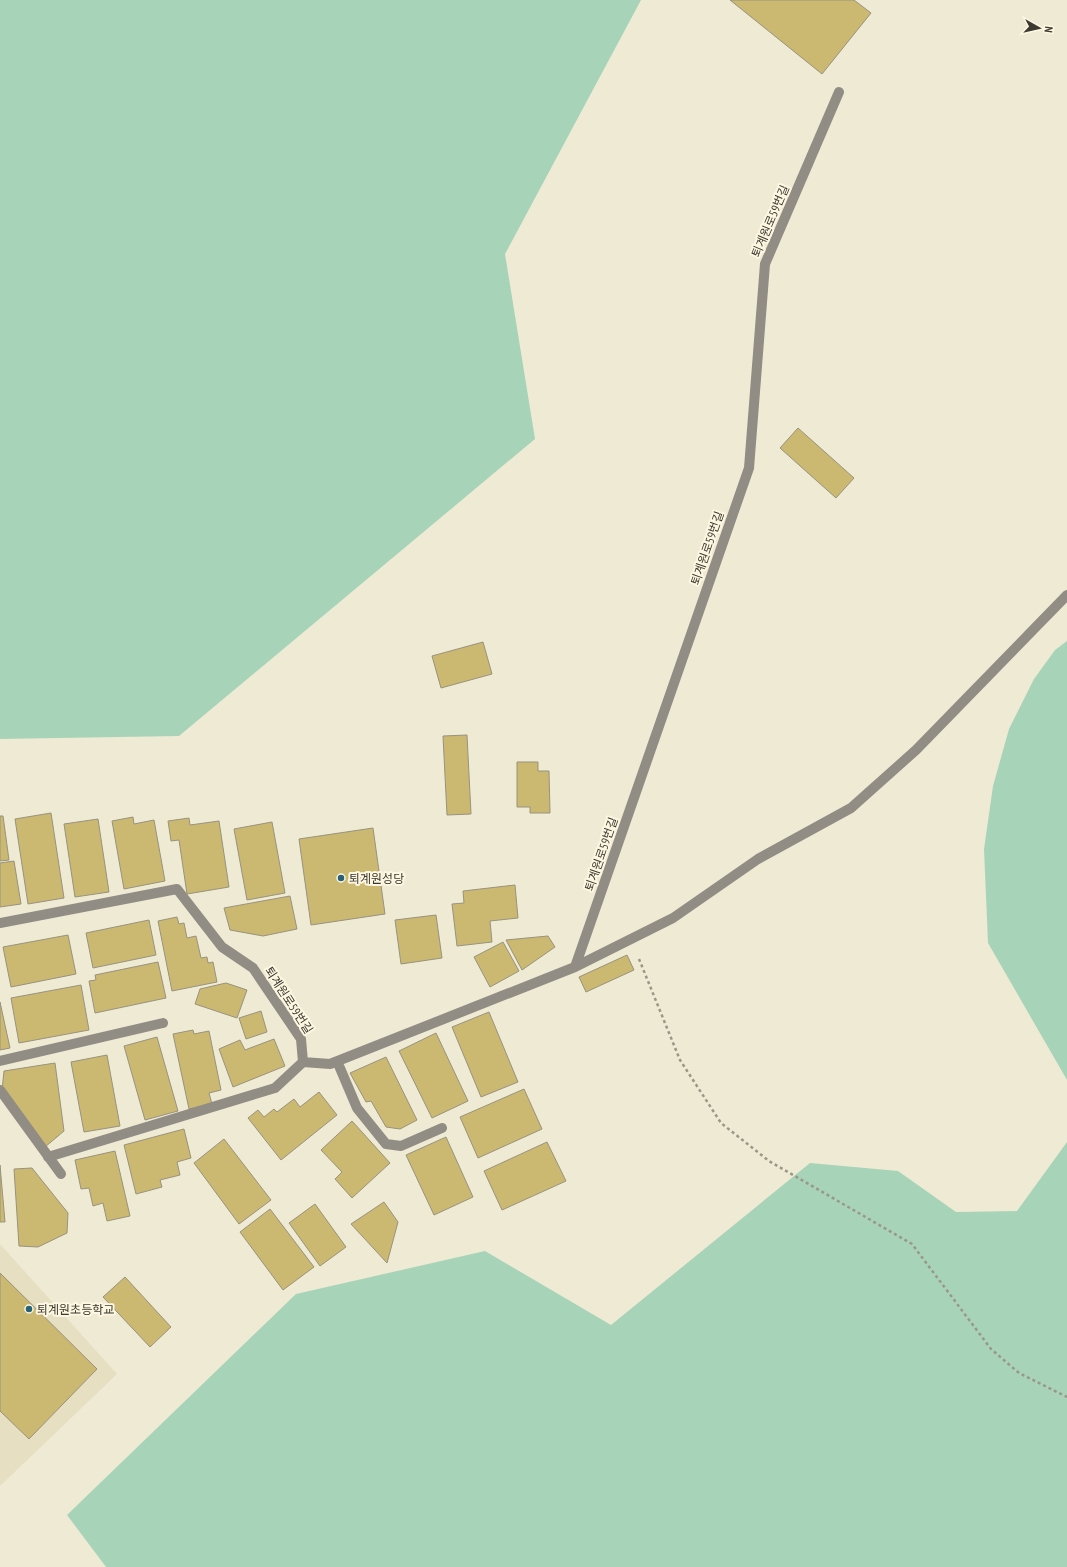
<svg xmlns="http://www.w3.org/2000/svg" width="1067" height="1567" font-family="'PT Sans Narrow','Noto Sans KR',sans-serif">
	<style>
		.built { fill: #e6dfc2 }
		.green { fill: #a7d4b8 }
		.building { fill: #cbb871; stroke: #98937f }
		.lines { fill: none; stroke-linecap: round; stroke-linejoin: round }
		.path { stroke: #9b9787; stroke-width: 2.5; stroke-dasharray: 3 3; stroke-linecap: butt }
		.minor { stroke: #918c84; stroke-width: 10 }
		.poi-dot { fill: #26627a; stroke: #fdf7e1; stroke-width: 1.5 }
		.labels { text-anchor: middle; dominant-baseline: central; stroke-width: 4; stroke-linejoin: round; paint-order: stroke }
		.street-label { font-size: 12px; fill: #3b3930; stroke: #fdf7e1 }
		.poi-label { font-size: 12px; fill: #3b3930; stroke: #fdf7e1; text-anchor: start }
	</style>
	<rect width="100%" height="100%" fill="#efead4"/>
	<path class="built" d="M0,1244L117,1374L0,1486Z"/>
	<path class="green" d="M0,0H641L505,254L535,439L179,736L0,739Z
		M1067,641V1080L988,943L984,849L993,786L1009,729L1034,679L1055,650Z
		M1067,1142V1567H106L67,1515L296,1294L485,1251L611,1325L810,1163L898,1171L956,1212L1017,1211Z"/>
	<path class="building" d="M730,0H854L871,13L822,74Z
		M798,428L854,478L836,498L780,448Z
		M483,642L492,674L441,688L432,656Z
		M467,735L471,814L447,815L443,736Z
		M517,762H538V771H549L550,813H530V807H517Z
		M51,813L64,898L28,904L15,819Z
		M0,816H3L9,860L0,861Z
		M133,817L134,824L154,820L165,881L124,889L112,821Z
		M189,818L190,825L219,821L229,887L187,894L179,840L171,841L168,821Z
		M98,819L109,892L75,897L64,824Z
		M272,822L285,893L247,900L234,829Z
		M373,828L385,914L311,925L299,839Z
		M14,861L21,904L0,907V863Z
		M515,885L518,918L490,921L492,942L457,946L452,904L464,903L463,891Z
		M290,896L297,929L263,936L230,930L224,908Z
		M436,915L442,958L401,964L395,920Z
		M177,917L179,924L184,923L187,938L196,936L201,958L207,957L208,963L213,962L217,982L172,991L158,921Z
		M149,920L156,955L93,968L86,933Z
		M68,935L76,974L11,987L3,947Z
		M548,936L555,947L522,970L506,940Z
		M503,942L519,971L490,987L474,957Z
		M627,955L634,970L586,992L579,977Z
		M158,962L166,998L95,1013L89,981L96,980L95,975Z
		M226,983L247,990L237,1018L195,1004L200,989Z
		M81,985L89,1030L19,1043L11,998Z
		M0,1002L10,1048L0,1050Z
		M261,1011L267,1032L246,1039L239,1018Z
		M489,1012L518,1082L481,1097L452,1027Z
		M193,1030L194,1034L209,1031L221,1090L209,1093L212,1104L189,1109L173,1034Z
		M436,1033L468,1101L432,1118L399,1051Z
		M157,1037L178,1111L145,1120L124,1046Z
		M274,1039L285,1066L233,1087L219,1049L240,1040L245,1050Z
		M107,1055L120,1126L84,1132L71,1062Z
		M386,1057L417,1120L400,1129L386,1127L371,1101L366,1102L350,1073Z
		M55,1063L64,1131L45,1147L2,1090L4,1071Z
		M524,1089L542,1129L478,1158L460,1117Z
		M319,1092L337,1115L281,1160L248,1118L258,1110L264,1117L274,1109L277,1112L294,1099L300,1107Z
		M352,1121L390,1163L352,1198L335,1179L342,1172L321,1150Z
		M184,1129L191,1158L177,1162L180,1175L160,1180L162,1187L136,1194L124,1145Z
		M446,1137L473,1197L434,1215L406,1155Z
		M224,1139L271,1200L239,1224L194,1163Z
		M547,1142L566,1181L502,1210L484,1171Z
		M115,1151L130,1216L107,1221L103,1203L93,1206L89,1188L81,1189L75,1160Z
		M0,1165L5,1222H0Z
		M32,1168L68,1213L67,1233L38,1247L19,1246L14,1169Z
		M384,1202L398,1222L387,1263L351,1224Z
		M315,1204L346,1247L320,1266L289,1223Z
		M270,1209L314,1267L283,1290L240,1232Z
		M0,1273L97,1369L29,1439L0,1411Z
		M125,1277L171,1327L150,1347L103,1297Z"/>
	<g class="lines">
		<path class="path" d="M639,959L680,1060L721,1123L769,1161L912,1244L991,1349L1019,1373L1067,1397"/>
		<path class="minor" d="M0,923L177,889L222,947L253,968L301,1039L303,1062L330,1064L575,967L673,918L758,859L851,808L916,750L1067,595
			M575,967L749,468L765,264L839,92
			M0,1061L163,1023
			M337,1061L357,1108L386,1144L401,1146L442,1128
			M0,1090L61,1174
			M48,1157L275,1088L303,1062"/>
	</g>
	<g class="poi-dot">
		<circle cx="341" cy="878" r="4"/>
		<circle cx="29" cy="1309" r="4"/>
	</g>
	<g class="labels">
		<g class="street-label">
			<text transform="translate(770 221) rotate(-67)">퇴계원로59번길</text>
			<text transform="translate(707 548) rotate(-71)">퇴계원로59번길</text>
			<text transform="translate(601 854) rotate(-71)">퇴계원로59번길</text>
			<text transform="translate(289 1000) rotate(57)">퇴계원로59번길</text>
		</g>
		<g class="poi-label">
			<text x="349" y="878">퇴계원성당</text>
			<text x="37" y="1309">퇴계원초등학교</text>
		</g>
	</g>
	<g transform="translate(1039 28) rotate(98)" stroke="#fdf7e1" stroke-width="3" paint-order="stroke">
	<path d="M0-3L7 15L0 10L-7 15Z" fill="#3b3930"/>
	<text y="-6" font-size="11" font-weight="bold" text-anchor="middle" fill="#3b3930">N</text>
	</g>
</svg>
